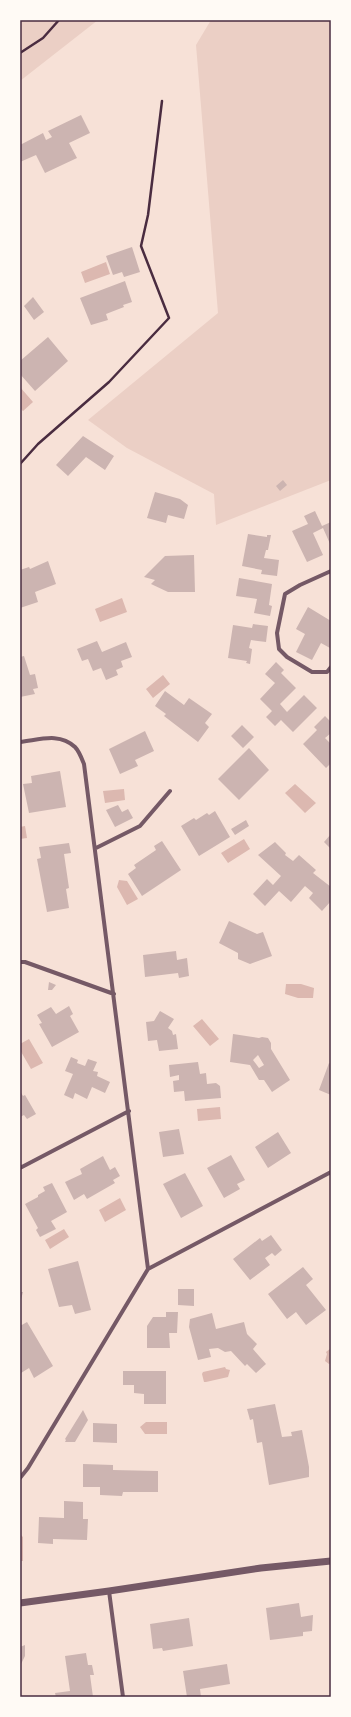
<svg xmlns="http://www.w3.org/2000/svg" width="351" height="1717" font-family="'Sofia Sans Condensed',sans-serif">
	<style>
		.green { fill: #ebcfc5 }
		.water { fill: #dcb8b0 }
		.building { fill: #ccb4b1; fill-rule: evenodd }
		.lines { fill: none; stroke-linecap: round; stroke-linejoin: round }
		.path { stroke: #4a2c40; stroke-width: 2.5 }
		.minor { stroke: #755966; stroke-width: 4 }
		.tertiary { stroke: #755966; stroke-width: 7 }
		.neatline { fill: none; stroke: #4a2c40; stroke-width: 1.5 }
	</style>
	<rect width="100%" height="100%" fill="#f7e1d7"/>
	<path class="green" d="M20,20H98L20,81Z
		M211,20H331V480L216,525L214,494L127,448L88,420L218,313L196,45Z"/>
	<path class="water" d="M106,262L110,274L85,283L81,272Z
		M20,387L33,402L23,411L20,408Z
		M122,598L127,612L100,622L95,609Z
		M163,675L170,684L153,698L146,689Z
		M295,784L316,803L305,813L285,793Z
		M124,789L125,800L105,803L103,791Z
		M25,826L27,838L20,839V827Z
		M244,839L250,849L228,863L221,853Z
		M119,880L127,881L138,899L127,905L117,887Z
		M286,984H301L314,988L313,998H298L285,994Z
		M202,1019L219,1039L210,1046L193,1026Z
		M29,1039L43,1063L31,1069L20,1050V1044Z
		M220,1107L221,1119L198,1121L197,1109Z
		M120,1198L126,1210L105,1222L99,1210Z
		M64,1229L69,1237L50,1249L45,1240Z
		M331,1348V1363L329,1364L325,1361L327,1354L326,1352Z
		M225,1367L226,1369L230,1370L228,1377L206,1382H204L202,1374L203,1372Z
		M146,1422H167V1434H145L140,1427Z
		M20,1534L23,1537V1561H20Z"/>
	<path class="building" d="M81,115L90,133L69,143L77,158L45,173L36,155L20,162V145L43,133L46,140L52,137L48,131Z
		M132,247L140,272L124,277L122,272L113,275L106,256Z
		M125,281L132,302L123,305L124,307L106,314L108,320L91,325L80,298Z
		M33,297L44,312L34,320L24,306Z
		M48,337L68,361L35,391L20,374V361Z
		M83,436L114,456L105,470L86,457L68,476L56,465Z
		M283,480L287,485L280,491L276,486Z
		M155,492L180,499L188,505L184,519L168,515L166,523L147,518Z
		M315,511L322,526L331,522V546L323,528L313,533L323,555L307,562L292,531L308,524L304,516Z
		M248,534L267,537V535H271L268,550H266L264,558L279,560L277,576L261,574L262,570L242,566Z
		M194,555L195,592H168L151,584L155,580L144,577L165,556Z
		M48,561L56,584L35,592L38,602L20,608V570L29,567L30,569Z
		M239,578L272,584L269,605L272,606L270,616L254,613L257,599L236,596Z
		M308,607L331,621V645L330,648L321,643L312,660L296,652L305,634L296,629Z
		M253,624L268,626L266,642L251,640L249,648L252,649L250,664L246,663L247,661L228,658L233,625L252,628Z
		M97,641L102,652L126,642L132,657L121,661L123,667L116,670L118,675L106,680L101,668L93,671L88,659L82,661L77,649Z
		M24,656L30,675L35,674L38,688L33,689L35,694L20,697V657Z
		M276,662L284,670L281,673L296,688L280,704L287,712L304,695L317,708L293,732L281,720L275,726L266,717L272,711L260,699L275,683L265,674Z
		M165,691L184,705L189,698L212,714L205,723L209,727L198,742L164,716L166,714L155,706Z
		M325,716L331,722V733L325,738L331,744V763L326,768L303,744L317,730L314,727Z
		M242,725L254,737L243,748L231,736Z
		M145,731L154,751L135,760L138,766L120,774L109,749Z
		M249,748L269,770L239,800L218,779Z
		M60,771L66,807L29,813L23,784L32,783L31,776Z
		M118,805L122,812L128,809L133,818L115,827L106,810Z
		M215,811L230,837L199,856L181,826L194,818L196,820L207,813L209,815Z
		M246,820L249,826L235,835L231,829Z
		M331,834V849L324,842Z
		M162,841L181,870L142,896L128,874L136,868L134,865L156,850L154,846Z
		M275,842L286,853L285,855L293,861L299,855L316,870L313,873L331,887V901L322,911L309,898L313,893L305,886L291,902L279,891L265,906L253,894L267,879L273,885L281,876L258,855Z
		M69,843L71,853L64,854L69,888L66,889L69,908L47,912L37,859L41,858L39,847Z
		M229,921L257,934L263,932L272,956L250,964L238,959V953L219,943Z
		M176,951L177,960L187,958L189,976L179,978L178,973L145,977L143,955Z
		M49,982L56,985L52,990H48Z
		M69,1006L73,1014L70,1016L79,1032L52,1047L39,1024L42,1023L37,1015L51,1007L56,1014Z
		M160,1011L174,1019L168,1028L172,1031L173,1035L176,1034L178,1049L159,1051L157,1040L148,1041L146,1022L154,1021Z
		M233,1034L259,1038L262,1037L268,1038L271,1043V1049L290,1080L272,1092L264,1080H259L250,1065L230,1062ZM258,1055L264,1065L259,1068L253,1060Z
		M71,1057L78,1060L77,1063L85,1066L88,1059L97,1062L93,1071L98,1072L97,1076L110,1082L105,1093L92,1087L87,1099L75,1093L73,1099L64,1095L73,1074L65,1071Z
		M198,1062L200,1074L206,1073L207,1084L216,1083L220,1086L221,1098L185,1101L184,1091L174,1092L173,1081L179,1080V1075L170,1077L169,1065Z
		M329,1063L331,1064V1095L319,1090Z
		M20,1091L23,1096L25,1095L36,1114L27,1119L24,1115L20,1117Z
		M179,1129L184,1154L163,1157L159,1132Z
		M278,1132L291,1153L268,1168L255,1147Z
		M231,1155L245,1180L237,1184L240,1189L224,1198L207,1168Z
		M103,1156L110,1170L115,1167L120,1176L113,1180L115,1183L87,1199L84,1194L74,1200L65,1182L82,1174L80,1169Z
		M185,1173L203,1206L181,1218L163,1184Z
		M52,1183L67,1212L51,1221L56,1229L40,1237L36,1230L38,1228L25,1204L38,1197V1195L45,1191L43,1187Z
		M271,1235L282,1250L275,1256L272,1253L265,1258L270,1265L250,1280L233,1259L260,1238L262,1241Z
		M78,1261L91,1310L75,1314L72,1305L59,1307L48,1269Z
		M303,1267L313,1279L306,1285L326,1310L306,1325L296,1312L287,1319L268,1294Z
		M178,1289H194V1306L178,1305Z
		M20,1292H23L20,1303Z
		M166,1312H178L177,1333H169L170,1348H147V1326L153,1317H166Z
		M212,1313L216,1329L244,1322L247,1334L257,1344L253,1349L266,1364L256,1373L247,1364L245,1366L231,1351L225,1352L218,1348L209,1349L211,1357L198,1360L189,1327L190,1319Z
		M27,1322L53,1366L34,1378L29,1368L21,1373L20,1371V1326Z
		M123,1371H166V1404H144V1394L134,1393V1385H123Z
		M275,1404L282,1437L292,1436L291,1432L302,1430L309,1467V1477L269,1485L262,1442L257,1443L253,1419L250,1420L247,1409Z
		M83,1410L88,1420L75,1442H65L66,1440L65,1439Z
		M93,1423L117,1424V1443L93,1442Z
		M83,1464L113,1465V1470L158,1471V1492H123L122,1496L100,1495V1487H83Z
		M64,1501L83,1502V1519H88L87,1540L53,1539V1544L38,1543L39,1517L64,1518Z
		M299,1603L301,1617L313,1615L312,1631L303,1632V1636L270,1640L266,1608Z
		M189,1618L193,1646L163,1651L162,1648L153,1649L150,1624Z
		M25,1645V1656L20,1666V1647Z
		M86,1653L88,1665H92L94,1675H90L93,1697H56L55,1693L70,1691L65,1656Z
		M227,1664L230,1684L200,1689L201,1697H187L183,1671Z"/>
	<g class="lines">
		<path class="path" d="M20,53L43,38L59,20
			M20,464L38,444L109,382L169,318L141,246L148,215L162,101"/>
		<path class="minor" d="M331,571L300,585L285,594L277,633L279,649L287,657L312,672H327L331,667
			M20,742C39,740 59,732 75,747C79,751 82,759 84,764L148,1269
			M96,848L140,826L170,791
			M20,962H25L114,994
			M20,1168L129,1111
			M20,1478L28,1468L148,1269L331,1172
			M109,1591L123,1697"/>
		<path class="tertiary" d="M20,1603L109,1591L261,1568L331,1561"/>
	</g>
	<rect width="351" height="1717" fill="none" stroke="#fffaf5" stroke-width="42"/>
	<rect x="21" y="21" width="309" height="1675" class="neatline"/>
</svg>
